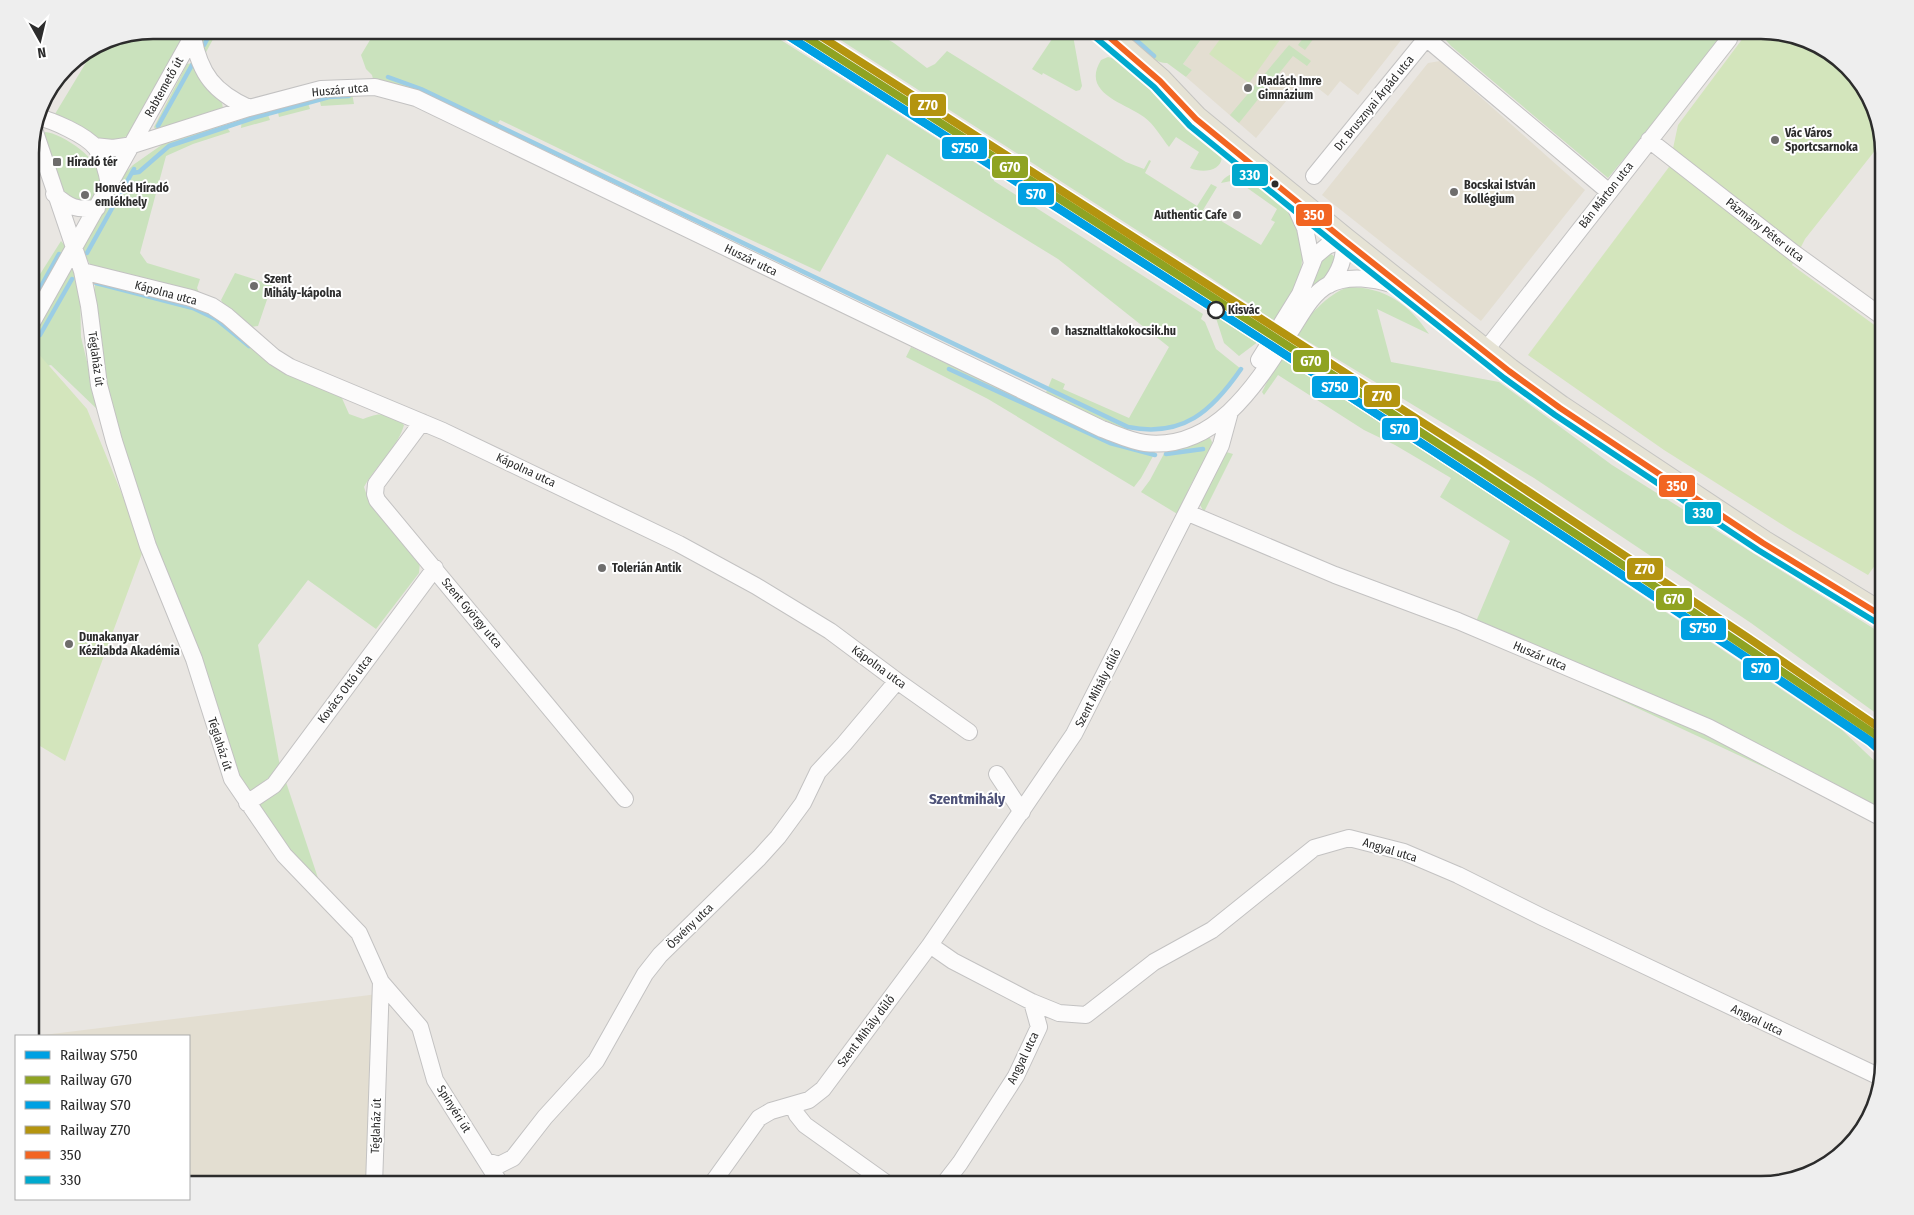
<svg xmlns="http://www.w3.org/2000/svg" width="1914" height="1215" font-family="'Fira Sans Condensed',sans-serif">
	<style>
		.education { fill: #e3ded1 }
		.green { fill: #cae2bd }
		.pitch { fill: #d3e5bc }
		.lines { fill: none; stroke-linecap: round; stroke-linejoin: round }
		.stream { stroke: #9bcde5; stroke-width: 4.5 }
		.minor-casing { stroke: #c3c2c2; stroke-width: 18 }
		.primary-casing { stroke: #c5c4c2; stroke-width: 27 }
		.minor { stroke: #fcfbfb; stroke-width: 16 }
		.primary { stroke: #e6e3d5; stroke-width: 25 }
		.bus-1-casing { stroke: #fff; stroke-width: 10 }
		.bus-2-casing { stroke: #fff; stroke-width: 10 }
		.bus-1 { stroke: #f26522; stroke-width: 6 }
		.bus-2 { stroke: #00a9ce; stroke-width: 6 }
		.rail-1-casing { stroke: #fff; stroke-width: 11 }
		.rail-2-casing { stroke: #fff; stroke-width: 11 }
		.rail-3-casing { stroke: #fff; stroke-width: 11 }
		.rail-4-casing { stroke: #fff; stroke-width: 11 }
		.rail-1 { stroke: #00a0e3; stroke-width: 8 }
		.rail-2 { stroke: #8fa322; stroke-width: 8 }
		.rail-3 { stroke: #00a0e3; stroke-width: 8 }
		.rail-4 { stroke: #b4940f; stroke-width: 8 }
		.poi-dot { fill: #6e6d6c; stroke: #fff; stroke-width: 2 }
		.bus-dot { fill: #2c2c2c; stroke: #fff; stroke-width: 2 }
		.stop-dot { fill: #fff; stroke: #2c2c2c; stroke-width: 2.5 }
		.labels { text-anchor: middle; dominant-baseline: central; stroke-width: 4; stroke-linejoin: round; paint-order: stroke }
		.poi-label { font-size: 12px; font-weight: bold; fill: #2c2c2c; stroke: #fff; text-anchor: start }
		.street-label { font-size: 12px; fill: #2c2c2c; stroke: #fff }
		.stop-label { font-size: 12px; font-weight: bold; fill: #2c2c2c; stroke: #fff; text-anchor: start }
		.quarter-label { font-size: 15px; font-weight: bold; fill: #4f5379; stroke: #fff }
		.rim { fill: none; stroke: #2c2c2c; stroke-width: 2.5 }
		.line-badge { stroke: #fff; stroke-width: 2 }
		.badge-label { font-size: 14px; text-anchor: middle; font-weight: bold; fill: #fff }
	</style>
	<rect width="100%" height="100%" fill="#e9e6e2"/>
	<path class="education" d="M1208,30H1409L1358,95L1340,81L1328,96L1305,78L1256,138L1186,77L1192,70L1183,64Z
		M1440,61L1585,190L1481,321L1322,195L1428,63Z
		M378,994L369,1185H189V1036H35Z"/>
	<path class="green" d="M153,30H197L131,134L114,142L95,137L72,121L55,114L96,46L102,50L109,39Z
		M204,30H218L205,54L202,42Z
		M376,30H765L993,174L994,181L1203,314L1201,319L1205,322L1216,349L1241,369L1217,401L1195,419L1177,427L1125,429L1045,395L1052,378L1065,384L1063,389L1129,418L1169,347L1058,259L887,154L820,272L659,197L500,120L491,133L373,79L372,75L366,69L361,55Z
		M825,30H872L894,43L927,68L935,64L947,51L1126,162L1144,169L1149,160L1151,161L1145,173L1197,206L1211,184L1217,187L1203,210L1261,245L1275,222L1271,220L1277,209L1236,180L1221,183C1225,175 1235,172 1243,173C1258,185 1275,196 1288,209C1308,232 1305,279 1290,303C1286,309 1278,315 1273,320L1202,272Z
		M1058,30H1072L1082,86L1080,90L1076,91L1043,73L1042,75L1032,69Z
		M1120,30H1208L1183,64L1192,70L1186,77L1167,63C1152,64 1131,40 1120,30Z
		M1309,30H1320L1305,50L1298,45Z
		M1444,30H1730L1608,178L1451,46L1444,38Z
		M1289,45L1311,61L1307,66L1293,56L1239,123L1230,115Z
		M1108,57L1115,59L1221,152C1226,171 1203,174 1190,168L1199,152L1176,137L1169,147C1161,137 1154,124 1144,117C1123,102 1081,93 1101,60Z
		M192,63L200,79L222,103L223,108L156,131L154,127L187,64Z
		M352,93L354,104L321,106L319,98L328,95Z
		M307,100L310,109L279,117L277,108Z
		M267,112L270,120L241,128L242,118Z
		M225,124L230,132L193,144L166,156L140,253L147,263L200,279L197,288L200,294L91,266L83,252L84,245L124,174L133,165L163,144Z
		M45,132C63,133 105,163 102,183C101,190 95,198 92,205L63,197L44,135Z
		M61,241L68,249L30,315V290Z
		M1331,254L1335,257L1336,263L1288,329L1318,272L1321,262L1327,255Z
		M73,262L80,292L81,337L99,411L51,365L34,369L30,365V339Z
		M235,273L272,285L258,326L251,327L227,310L221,300Z
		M101,283L174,300L204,310L341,396L349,414L363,419C381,412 390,412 404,425C397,449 376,465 364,487L369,502L420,562L419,573L376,629L308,580L258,645L279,761L320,884L249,805L159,553L122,441L105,382L94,294L95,285Z
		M1348,287C1385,287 1409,304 1429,334L1377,309L1391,362L1499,382L1612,465L1884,635V719L1751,623L1534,478L1294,333C1310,316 1326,295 1348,287Z
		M1218,315L1259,341L1239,356L1224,343L1216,318Z
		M911,347L1058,415L1157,449L1141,478L1134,487L988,399L906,357Z
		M1279,358H1286L1298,366L1842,730L1884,770V823L1472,631L1510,541L1440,497L1451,478L1395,445L1364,430L1278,375L1264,395L1262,392Z
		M1204,436L1210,438L1212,442L1211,449L1189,488L1179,515L1141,492L1150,480L1167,448Z
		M1223,451L1233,454L1204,512L1200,505L1202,493Z"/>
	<path class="pitch" d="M1227,30H1287L1249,83L1209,54Z
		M1749,30H1762L1829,50L1868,92L1881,143L1805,239L1792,265L1884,332V553L1868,575L1794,532L1664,450L1528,355L1669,167L1678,125Z
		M36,351L87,409L144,548L65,761L30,740V354Z"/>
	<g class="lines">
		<path class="stream" d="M1125,30L1154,56
			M204,45L212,30
			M388,77L421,89L1128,427C1183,438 1212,411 1241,369
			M158,126L192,65
			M132,173L139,172L169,146L253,118L329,97L349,96
			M87,253L134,169
			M96,283L193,308L216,319L249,346
			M30,306L59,254
			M40,335L72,279
			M949,369L1110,443L1155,455
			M1166,454L1203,449"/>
		<g class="minor-casing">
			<path id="minor" d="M193,37C200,74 214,92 249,108
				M1426,38L1609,192
				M37,117C52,120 86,135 96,148C104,160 107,171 109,185
				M34,129L82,271L191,298L212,306L227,316L274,357L290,367L443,431L679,544L756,586L830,631L897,681L969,732
				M1649,140L1794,253L1884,318
				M94,146L113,148L133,145L249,108L321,89L375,87L416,98L1102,429C1116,434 1130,441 1145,443C1216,451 1257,383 1290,332C1300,317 1311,294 1328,285C1349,274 1374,279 1395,285
				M1314,176L1433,30
				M54,194C70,208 76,210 97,208
				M1294,204L1305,228L1312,264
				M82,271L89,306L99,385L114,441L148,546L194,659L232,779L284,855L359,933L381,982L374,1185
				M30,326L196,30
				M1485,351L1729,39
				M1259,360L1300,294L1315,256L1327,246L1344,240C1345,258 1340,271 1329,285
				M422,422L376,484L375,494L377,500L625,799
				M1188,513L1335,575L1458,621L1708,727L1884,819
				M997,774L1022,812
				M247,803L274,785L435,568
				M381,982L420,1027L435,1080L501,1185
				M1032,1002L953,961L930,945L1074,734L1221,445L1230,412
				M793,1106L797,1115L805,1125L889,1185
				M486,1161L499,1165L513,1158L545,1117L596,1061L645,974L660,955L759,858L778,837L803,803L818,772L844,744L897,681
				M711,1185L759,1118L771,1111L809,1100L823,1089L930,945
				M943,1185L960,1163L1016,1076L1039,1027L1032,1002L1059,1013L1086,1015L1154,962L1212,930L1314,848L1349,838L1404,852L1458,875L1542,917L1880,1077"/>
		</g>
		<g class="primary-casing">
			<path id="primary" d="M1101,30L1160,81L1196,119L1344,240L1509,371L1560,408L1763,543L1884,617"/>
		</g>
		<use href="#minor" class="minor"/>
		<use href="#primary" class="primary"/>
		<g class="bus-1-casing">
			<path id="bus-1" d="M1101,30L1160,81L1196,119L1344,240L1509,371L1560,408L1763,543L1884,617"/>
		</g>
		<g class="bus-2-casing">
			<path id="bus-2" d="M1095,37L1154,87L1190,126L1339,247L1504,378L1555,415L1758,550L1879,624"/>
		</g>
		<use href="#bus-1" class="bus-1"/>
		<use href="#bus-2" class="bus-2"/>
		<g class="rail-1-casing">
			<path id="rail-1" d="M779,30C1146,263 1511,498 1871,741L1884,754"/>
		</g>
		<g class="rail-2-casing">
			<path id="rail-2" d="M795,30C1158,261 1520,493 1876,735L1884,743"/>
		</g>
		<g class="rail-3-casing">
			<path id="rail-3" d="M790,37C1153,269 1515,500 1870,742L1878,749"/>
		</g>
		<g class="rail-4-casing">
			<path id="rail-4" d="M811,30L1478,458L1747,637L1884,731"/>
		</g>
		<use href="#rail-1" class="rail-1"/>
		<use href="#rail-2" class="rail-2"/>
		<use href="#rail-3" class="rail-3"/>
		<use href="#rail-4" class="rail-4"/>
	</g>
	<g class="poi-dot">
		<circle cx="1248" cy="88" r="5"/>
		<circle cx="1775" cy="140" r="5"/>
		<rect x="52" y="157" width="10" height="10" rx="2.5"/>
		<circle cx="1454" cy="192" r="5"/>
		<circle cx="85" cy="195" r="5"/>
		<circle cx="1237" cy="215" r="5"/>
		<circle cx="254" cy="286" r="5"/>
		<circle cx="1055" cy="331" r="5"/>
		<circle cx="602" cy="568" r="5"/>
		<circle cx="69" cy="644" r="5"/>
	</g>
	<circle class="bus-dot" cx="1275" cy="184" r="4.5"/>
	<circle class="stop-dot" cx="1216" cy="310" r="8"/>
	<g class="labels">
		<g class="poi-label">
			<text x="1258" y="81">Madách Imre<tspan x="1258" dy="14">Gimnázium</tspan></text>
			<text x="1785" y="133">Vác Város<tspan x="1785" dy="14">Sportcsarnoka</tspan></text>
			<text x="67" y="162">Híradó tér</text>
			<text x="1464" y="185">Bocskai István<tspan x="1464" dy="14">Kollégium</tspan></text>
			<text x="95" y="188">Honvéd Híradó<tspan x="95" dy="14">emlékhely</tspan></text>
			<text x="1227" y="215" text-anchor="end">Authentic Cafe</text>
			<text x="264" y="279">Szent<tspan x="264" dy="14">Mihály-kápolna</tspan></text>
			<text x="1065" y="331">hasznaltlakokocsik.hu</text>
			<text x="612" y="568">Tolerián Antik</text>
			<text x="79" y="637">Dunakanyar<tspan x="79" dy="14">Kézilabda Akadémia</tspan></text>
		</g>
		<g class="street-label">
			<text transform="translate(164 87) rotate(-61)">Rabtemető út</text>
			<text transform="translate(340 90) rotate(-5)">Huszár utca</text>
			<text transform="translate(1374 103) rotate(-51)">Dr. Brusznyai Árpád utca</text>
			<text transform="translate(1606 195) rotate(-52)">Bán Márton utca</text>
			<text transform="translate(1765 230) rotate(38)">Pázmány Péter utca</text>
			<text transform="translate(751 260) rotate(26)">Huszár utca</text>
			<text transform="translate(166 293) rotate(15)">Kápolna utca</text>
			<text transform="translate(96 359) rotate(82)">Téglaház út</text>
			<text transform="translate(526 470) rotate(25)">Kápolna utca</text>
			<text transform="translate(472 613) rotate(50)">Szent György utca</text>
			<text transform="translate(1540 656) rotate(23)">Huszár utca</text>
			<text transform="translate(879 667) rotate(36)">Kápolna utca</text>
			<text transform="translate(1098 688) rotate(-63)">Szent Mihály dűlő</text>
			<text transform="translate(345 689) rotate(-53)">Kovács Ottó utca</text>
			<text transform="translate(220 744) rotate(72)">Téglaház út</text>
			<text transform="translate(1390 850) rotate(17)">Angyal utca</text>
			<text transform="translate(690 926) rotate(-44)">Ösvény utca</text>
			<text transform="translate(1757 1020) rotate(26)">Angyal utca</text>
			<text transform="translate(866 1031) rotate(-53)">Szent Mihály dűlő</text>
			<text transform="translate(1023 1058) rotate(-64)">Angyal utca</text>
			<text transform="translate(454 1109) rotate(58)">Spinyéri út</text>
			<text transform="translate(376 1126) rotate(-88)">Téglaház út</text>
		</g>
		<g class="stop-label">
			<text x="1228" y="310">Kisvác</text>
		</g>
		<g class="quarter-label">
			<text x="967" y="799">Szentmihály</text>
		</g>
	</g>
	<path d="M0 0H1914V1215H0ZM153 39H1761A114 114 0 0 1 1875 153V1062A114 114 0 0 1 1761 1176H153A114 114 0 0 1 39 1062V153A114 114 0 0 1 153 39Z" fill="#eee" fill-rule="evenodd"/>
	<path class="rim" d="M153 39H1761A114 114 0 0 1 1875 153V1062A114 114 0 0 1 1761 1176H153A114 114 0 0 1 39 1062V153A114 114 0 0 1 153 39Z"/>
	<g class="line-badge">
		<rect x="909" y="93" width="38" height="24" rx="5" fill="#b4940f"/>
		<rect x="941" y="136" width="47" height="24" rx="5" fill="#00a0e3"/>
		<rect x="991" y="155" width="38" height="24" rx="5" fill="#8fa322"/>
		<rect x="1231" y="163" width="38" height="24" rx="5" fill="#00a9ce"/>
		<rect x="1017" y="182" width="38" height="24" rx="5" fill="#00a0e3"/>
		<rect x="1295" y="203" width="38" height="24" rx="5" fill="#f26522"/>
		<rect x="1292" y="349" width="38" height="24" rx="5" fill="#8fa322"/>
		<rect x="1311" y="375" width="48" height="24" rx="5" fill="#00a0e3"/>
		<rect x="1363" y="384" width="38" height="24" rx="5" fill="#b4940f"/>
		<rect x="1381" y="417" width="38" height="24" rx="5" fill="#00a0e3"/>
		<rect x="1658" y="474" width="38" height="24" rx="5" fill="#f26522"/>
		<rect x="1684" y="501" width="38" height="24" rx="5" fill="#00a9ce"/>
		<rect x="1626" y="557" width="38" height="24" rx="5" fill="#b4940f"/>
		<rect x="1655" y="587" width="38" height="24" rx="5" fill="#8fa322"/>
		<rect x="1680" y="617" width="47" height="24" rx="5" fill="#00a0e3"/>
		<rect x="1742" y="657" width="38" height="24" rx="5" fill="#00a0e3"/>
	</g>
	<g class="badge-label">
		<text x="928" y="110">Z70</text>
		<text x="965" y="153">S750</text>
		<text x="1010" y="172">G70</text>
		<text x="1250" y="180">330</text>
		<text x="1036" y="199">S70</text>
		<text x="1314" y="220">350</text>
		<text x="1311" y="366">G70</text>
		<text x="1335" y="392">S750</text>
		<text x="1382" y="401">Z70</text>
		<text x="1400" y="434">S70</text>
		<text x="1677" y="491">350</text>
		<text x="1703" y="518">330</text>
		<text x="1645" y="574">Z70</text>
		<text x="1674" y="604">G70</text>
		<text x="1703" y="633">S750</text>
		<text x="1761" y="673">S70</text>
	</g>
	<rect x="15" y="1035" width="175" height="165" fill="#ffffff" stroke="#ababab"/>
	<rect x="25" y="1051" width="25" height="8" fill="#00a0e3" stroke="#ababab"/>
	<text x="60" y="1060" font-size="15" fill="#2c2c2c">Railway S750</text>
	<rect x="25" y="1076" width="25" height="8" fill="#8fa322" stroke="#ababab"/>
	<text x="60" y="1085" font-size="15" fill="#2c2c2c">Railway G70</text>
	<rect x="25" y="1101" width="25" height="8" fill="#00a0e3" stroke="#ababab"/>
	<text x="60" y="1110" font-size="15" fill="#2c2c2c">Railway S70</text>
	<rect x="25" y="1126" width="25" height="8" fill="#b4940f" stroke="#ababab"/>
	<text x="60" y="1135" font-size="15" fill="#2c2c2c">Railway Z70</text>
	<rect x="25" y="1151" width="25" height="8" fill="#f26522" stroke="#ababab"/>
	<text x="60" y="1160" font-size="15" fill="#2c2c2c">350</text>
	<rect x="25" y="1176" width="25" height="8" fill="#00a9ce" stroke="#ababab"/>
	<text x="60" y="1185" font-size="15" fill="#2c2c2c">330</text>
	<g transform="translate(40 40) rotate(172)" stroke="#ffffff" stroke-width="4" paint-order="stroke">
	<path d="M0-4L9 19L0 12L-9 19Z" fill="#2c2c2c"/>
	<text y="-8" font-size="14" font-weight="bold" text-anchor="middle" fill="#2c2c2c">N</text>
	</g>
</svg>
